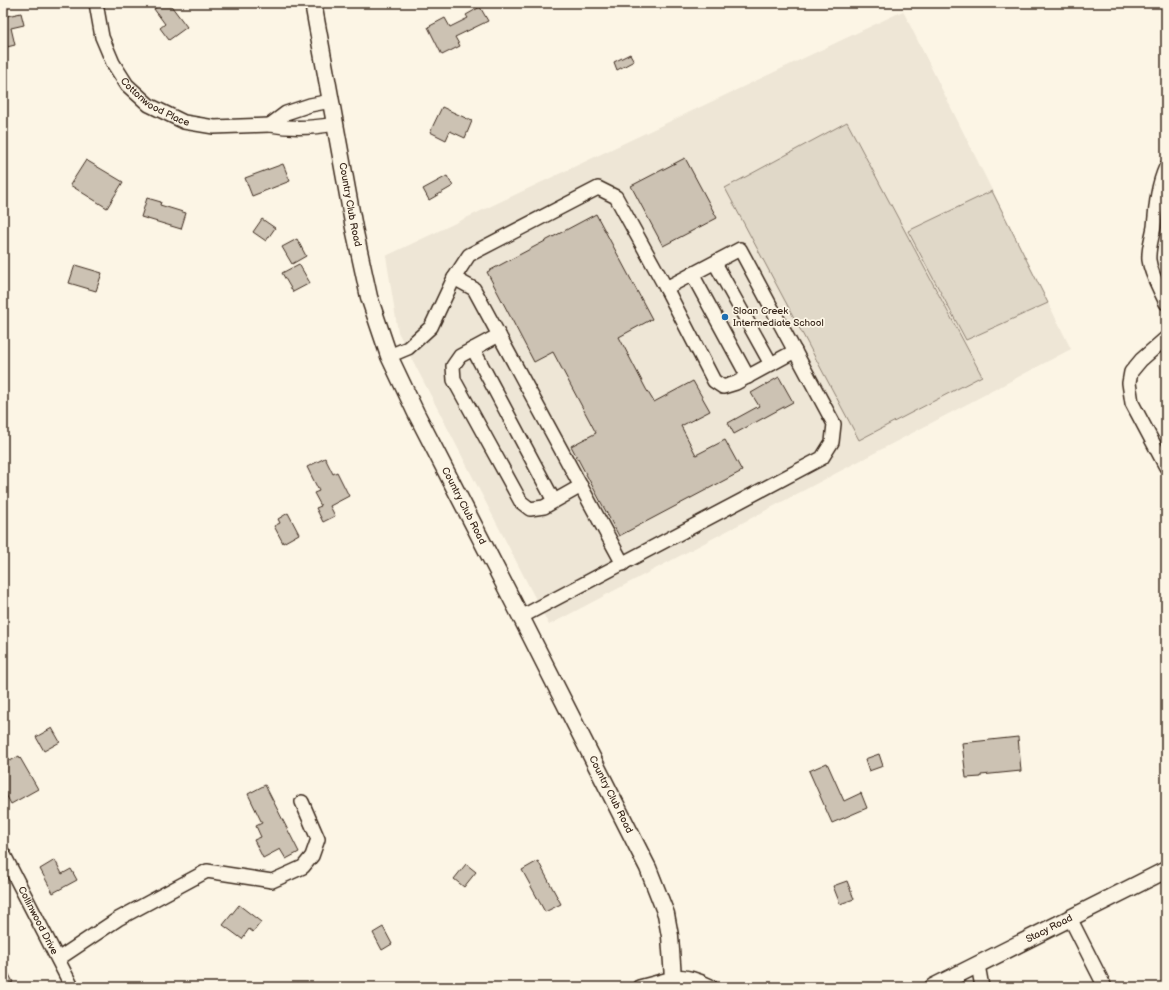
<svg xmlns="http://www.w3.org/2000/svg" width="1169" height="990" font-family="'Balsamiq Sans',sans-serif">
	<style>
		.built { fill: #eee6d6 }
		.green { fill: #e0d8c8; stroke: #8e8173 }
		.building { fill: #ccc2b3; stroke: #3b2a1e }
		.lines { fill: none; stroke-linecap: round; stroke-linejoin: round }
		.minor-casing { stroke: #3b2a1e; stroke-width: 16 }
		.major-casing { stroke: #3b2a1e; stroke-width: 19 }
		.minor { stroke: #fcf5e5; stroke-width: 13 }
		.major { stroke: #fcf5e5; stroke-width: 16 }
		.poi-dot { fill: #1f6fb2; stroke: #fcf5e5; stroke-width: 1.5 }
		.labels { text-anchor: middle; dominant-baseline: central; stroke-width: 3.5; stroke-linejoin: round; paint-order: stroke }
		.street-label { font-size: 10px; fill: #3b2a1e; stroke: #fcf5e5 }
		.poi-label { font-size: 10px; fill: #3b2a1e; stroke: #fcf5e5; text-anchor: start }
	</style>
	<rect width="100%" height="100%" fill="#fcf5e5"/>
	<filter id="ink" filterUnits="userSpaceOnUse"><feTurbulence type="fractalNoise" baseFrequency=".025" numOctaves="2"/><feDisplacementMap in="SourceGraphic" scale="8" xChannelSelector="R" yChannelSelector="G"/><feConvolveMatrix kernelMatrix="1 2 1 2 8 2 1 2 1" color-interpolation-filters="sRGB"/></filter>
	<g filter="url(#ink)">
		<path class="built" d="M903,11L1071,349L549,625L398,332L386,256Z"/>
		<path class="green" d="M847,122L982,376L859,440L725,188Z
			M992,191L1048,303L966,340L908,231Z"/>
		<path class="building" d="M163,3H169L187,27L169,40L160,28L165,24L154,9Z
			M480,7L488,21L455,37L460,46L442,55L428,27L445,18L450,27L468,18L466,15Z
			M3,11H6L7,16L21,13L24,25L11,28L15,45L3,48Z
			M630,54L634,61L617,70L614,62Z
			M442,107L472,121L465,138L450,131L446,140L430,132Z
			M685,158L717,218L663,246L631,186Z
			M86,160L123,182L107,208L70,185Z
			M283,164L290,181L252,196L245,178Z
			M447,176L453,186L429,200L423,189Z
			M147,198L161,202L160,205L186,213L181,229L141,217Z
			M596,214L652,319L619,337L646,389L654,402L693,381L710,411L681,426L696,455L725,440L742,471L619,536L571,446L596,433L553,352L534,362L487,272Z
			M262,219L275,228L266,241L253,232Z
			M297,239L306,256L292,264L282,247Z
			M299,264L310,283L293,292L282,273Z
			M75,265L102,273L96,291L69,283Z
			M779,377L793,402L734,434L728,423L759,406L751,393Z
			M325,458L333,474L337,472L349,496L330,506L335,516L323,522L316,508L321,506L314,493L319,491L307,467Z
			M288,513L299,534L283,543L274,526L280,523L278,519Z
			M52,728L60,742L44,751L36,737Z
			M1018,737L1021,771L981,775V777L966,778L962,743Z
			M3,748L10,761L19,756L38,789L11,804L3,789Z
			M879,754L883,766L869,771L865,759Z
			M827,763L844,801L861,793L867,808L832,823L809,771Z
			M265,785L299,852L286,859L280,849L263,858L254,840L261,837L256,826L262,823L248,794Z
			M55,860L62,874L71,869L77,880L53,893L40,869Z
			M538,861L561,904L545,912L522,870Z
			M466,864L476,872L464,887L454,879Z
			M847,881L854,899L840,904L833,886Z
			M239,905L261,922L253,932L249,929L242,939L223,925Z
			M383,927L392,944L382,950L373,933Z
			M3,963L13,982L4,987H3Z"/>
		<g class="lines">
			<g class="minor-casing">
				<g id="minor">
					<path id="s1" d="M96,3L102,37L113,63L127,85L149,105L184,122L214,127L270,125"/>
					<path d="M331,101L310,105L286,113L270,125C292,129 313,128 335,124"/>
					<path d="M1166,167C1157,187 1156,206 1154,227C1152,238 1148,249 1149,260C1151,275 1160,289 1166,303"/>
					<path d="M715,263L771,364"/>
					<path d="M692,274L748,377"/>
					<path d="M454,278L474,289L623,564"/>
					<path d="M666,288L714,381L723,387L736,383L795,351"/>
					<path d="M499,335L460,356L453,366L454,380L521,502L530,509L544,507L581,486"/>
					<path d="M1166,338L1141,360L1131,372L1129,383L1132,403L1166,467"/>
					<path d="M473,349L554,501"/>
					<path d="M389,356L408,348L431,327L454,278L469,255L598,188L616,197L666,288L740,249L834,424L832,442L822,458L521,617"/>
					<path id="s2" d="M3,853L72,987"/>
					<path d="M1070,918L1105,987"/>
					<path d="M58,959L118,919L207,871L272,881L303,867L312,856L318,839L302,802"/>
					<path d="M978,965L982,987"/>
					<path d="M639,987L673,978"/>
				</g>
			</g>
			<g class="major-casing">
				<g id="major">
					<path id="s3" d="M313,3L354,228L369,297L389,356L416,413L521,617L648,868L666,914L670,936L673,978L672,987"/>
					<path d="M673,978C686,977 697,981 709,987"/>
					<path id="s4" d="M933,987L1166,870"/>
				</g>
			</g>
			<use href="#minor" class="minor"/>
			<use href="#major" class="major"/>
		</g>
	</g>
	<circle class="poi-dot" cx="725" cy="317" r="4"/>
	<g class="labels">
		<g class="street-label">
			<text stroke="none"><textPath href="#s1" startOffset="122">Cottonwood Place</textPath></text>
			<text stroke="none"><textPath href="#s3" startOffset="205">Country Club Road</textPath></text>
			<text stroke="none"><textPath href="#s3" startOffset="529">Country Club Road</textPath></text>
			<text stroke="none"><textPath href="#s3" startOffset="853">Country Club Road</textPath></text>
			<text stroke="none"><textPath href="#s2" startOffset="76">Collinwood Drive</textPath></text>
			<text stroke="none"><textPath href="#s4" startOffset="130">Stacy Road</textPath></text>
		</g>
		<g class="poi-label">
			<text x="733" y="311">Sloan Creek<tspan x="733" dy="12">Intermediate School</tspan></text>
		</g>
	</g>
	<rect width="1169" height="990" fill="none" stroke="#fcf5e5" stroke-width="16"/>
	<rect x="8" y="8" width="1153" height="974" fill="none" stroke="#3b2a1e" stroke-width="1.5" filter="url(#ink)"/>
</svg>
